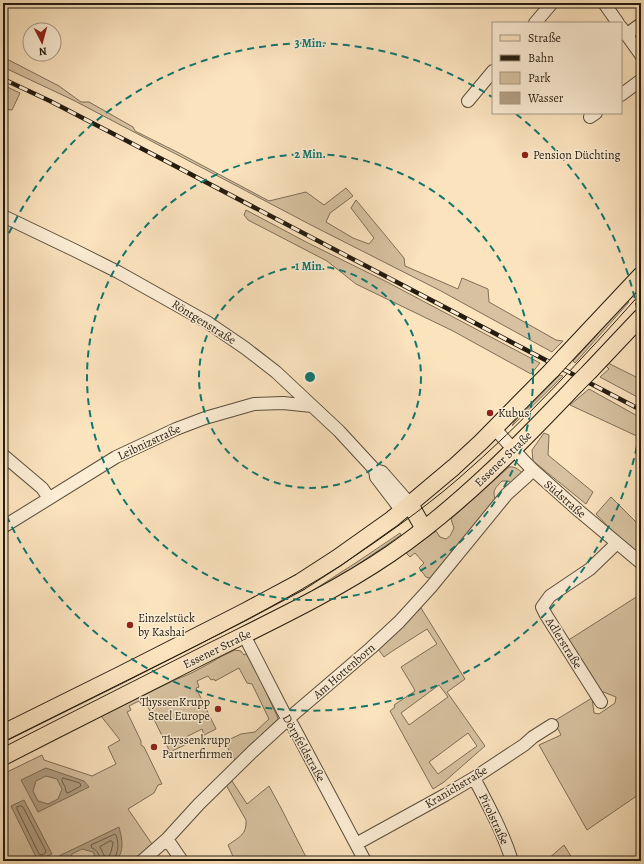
<svg xmlns="http://www.w3.org/2000/svg" width="644" height="864" font-family="Alegreya,serif">
	<style>
		.green { fill: #d7c1a0; stroke: #7e6e58; fill-rule: evenodd }
		.water { fill: #b29f82; stroke: #7a6b54; fill-rule: evenodd }
		.lines { fill: none; stroke-linecap: round; stroke-linejoin: round }
		.shore { stroke: #6c5e48; stroke-width: 1 }
		.minor-casing { stroke: #5a4e3b; stroke-width: 14 }
		.major-casing { stroke: #251c0f; stroke-width: 18 }
		.minor { stroke: #fcedd5; stroke-width: 12 }
		.major { stroke: #fbe3be; stroke-width: 16 }
		.tram { stroke: #251c0f; stroke-width: 1 }
		.rail-casing { stroke: #251c0f; stroke-width: 4.5 }
		.rail { stroke: #fcedd5; stroke-width: 3; stroke-dasharray: 9; stroke-linecap: butt }
		.major-bridge-casing { stroke: #251c0f; stroke-width: 18; stroke-linecap: butt }
		.major-bridge { stroke: #fbe3be; stroke-width: 16 }
		.ring { fill: none; stroke: #0f766e; stroke-width: 2; stroke-dasharray: 7 5 }
		.poi-dot { fill: #8f2418; stroke: #fcedd5; stroke-width: 1.5 }
		.labels { text-anchor: middle; dominant-baseline: central; stroke-width: 3; stroke-linejoin: round; paint-order: stroke }
		.poi-label { font-size: 12px; fill: #251c0f; stroke: #fcedd5; text-anchor: start }
		.street-label { font-size: 12px; fill: #251c0f; stroke: #fcedd5 }
		.centre { fill: #0f766e; stroke: #fcedd5; stroke-width: 2 }
		.ring-label { font-size: 12px; text-anchor: middle; font-weight: bold; fill: #0f766e; stroke: #fcedd5; stroke-width: 3; stroke-linejoin: round; paint-order: stroke }
	</style>
	<rect width="100%" height="100%" fill="#fbe3be"/>
	<filter id="stains"><feTurbulence type="fractalNoise" baseFrequency=".005" numOctaves="4"/><feColorMatrix values="0 0 0 0 .2 0 0 0 0 .09 0 0 0 0 .02 0 0 0 .5 -.17"/></filter>
	<radialGradient id="worn" r=".72"><stop offset=".6" stop-color="#630" stop-opacity="0"/><stop offset="1" stop-color="#630" stop-opacity=".3"/></radialGradient>
	<path class="green" d="M3,57L59,86L81,102H89L133,127L135,131L179,153L269,201L306,192L324,205L346,188L353,196L330,213L326,222L353,238L369,244L374,238L351,208L356,200L404,258L405,266L458,289L462,278L488,289L489,302L556,340L563,341L552,352L441,291L311,225L73,100L3,67Z
		M3,85L20,93L12,110L3,109Z
		M246,210L308,243L387,282L540,363L531,374L453,331L356,284L327,261L248,220L244,215Z
		M626,300L629,302L575,363L573,361L596,336L612,315Z
		M608,363L636,377L641,382V399L600,377L609,369L606,366Z
		M560,375L563,376L512,426L514,422Z
		M589,389L641,418V438L570,405Z
		M544,433L549,435L548,455L593,492L586,504L533,461L532,450Z
		M509,467C516,466 520,471 524,474L514,484L508,481H502C494,489 492,491 496,502L432,579L426,577L419,568L424,563L415,553L410,557L406,553L436,531L440,537L446,539L450,536L454,528L451,519Z
		M611,497L641,527V556L622,541L596,514Z
		M400,533L401,535L322,589L312,591L357,562Z
		M641,594V793L587,830L539,745L561,735L554,721L592,698L594,713L599,714L615,703L616,697L601,691L567,641Z
		M421,608L465,679L447,692L485,746L444,782L433,789L390,711L395,707L394,705L415,691L413,687L401,667L437,644L427,629L391,652L384,657L378,649L396,632ZM439,685L448,697L409,725L401,713ZM468,733L477,746L438,774L429,762Z
		M235,650L241,651L244,655L248,653L277,716L278,719L235,760L224,742L241,734L255,732L269,719L252,684L247,683L239,668L215,681L214,679L211,680L208,676L197,681L199,687L196,688L216,729L204,735L202,729L186,737L189,743L170,752L146,703L142,705L139,701L129,706L131,710L127,712L141,741V745L144,747L162,784L158,785L154,793L128,809L154,847L137,861H3V774L42,755L44,760L92,776L116,764L108,747L120,740L101,716L177,679C191,674 199,669 212,662C219,657 227,654 235,650Z
		M232,781L247,804L269,786L281,808L308,861H235L228,845C239,837 247,835 246,820L226,785Z
		M564,845L574,861H546Z"/>
	<path class="water" d="M46,768L84,781L89,787L38,812L21,780ZM46,776L57,779L62,789L58,799L48,804L38,801L33,791L36,781Z
		M24,800L52,854L38,861L11,806Z
		M119,827C122,839 125,850 116,861H97L93,852L82,849L72,854L70,861H61L59,856Z"/>
	<g class="lines">
		<path class="shore" d="M63,778L80,783L81,786L68,793H67L66,791L65,787L62,781Z
			M21,806L23,807L46,851L45,853L42,855L39,854L17,809V807Z
			M110,841H112L113,843L111,852L108,858H106L105,857L100,847Z
			M100,861C100,855 97,850 92,848L91,845L115,834L116,835C118,841 119,848 116,855C115,857 114,859 113,861"/>
		<g class="minor-casing">
			<path id="minor" d="M604,3L618,23
				M535,23L552,3
				M621,27L641,55
				M626,35L641,24
				M621,95L641,80
				M468,101L493,71
				M590,117L596,113
				M3,216L74,250L118,272L207,322L245,348L276,372L339,431L375,470L382,472L410,504
				M495,429L524,461L533,470L579,511L641,563
				M3,455L42,488L49,498
				M375,470L376,477L402,511
				M3,527L116,457L176,429L205,418L254,404L283,403L312,406
				M244,635L284,713L293,726L365,861
				M601,702L546,615L542,607L550,596L590,569L617,543
				M474,778C488,805 503,832 512,861
				M167,839L182,861
				M356,844L445,795L474,778L524,745L533,737L552,725
				M142,861L167,839L199,804L252,752L288,719L371,648L399,622L431,587L507,494L526,477L533,470"/>
		</g>
		<g class="major-casing">
			<path id="major" d="M564,357L641,275
				M590,371L641,317
				M410,504L424,529
				M3,733L120,675L244,612L300,582L337,558L392,519L454,467L481,442L552,370
				M3,757C73,721 143,686 214,650C274,620 334,592 390,554C460,506 519,445 577,384"/>
		</g>
		<use href="#minor" class="minor"/>
		<use href="#major" class="major"/>
		<path class="tram" d="M3,742C63,712 124,682 184,652C237,625 290,598 340,566C380,539 421,511 458,479C524,422 583,358 641,293"/>
		<g class="rail-casing">
			<path id="rail" d="M3,79L50,101L156,156L641,410"/>
		</g>
		<use href="#rail" class="rail"/>
		<g class="major-bridge-casing">
			<path id="major-bridge" d="M552,370L564,357
				M577,384L590,371"/>
		</g>
		<use href="#major-bridge" class="major-bridge"/>
	</g>
	<g class="ring">
		<circle cx="310" cy="377" r="111"/>
		<circle cx="310" cy="377" r="223"/>
		<path d="M641 423A334 334 0 0 1 4 510M4 244A334 334 0 0 1 492 97M516 114A334 334 0 0 1 641 331"/>
	</g>
	<g class="poi-dot">
		<circle cx="525" cy="155" r="4"/>
		<circle cx="490" cy="413" r="4"/>
		<circle cx="130" cy="625" r="4"/>
		<circle cx="218" cy="709" r="4"/>
		<circle cx="154" cy="747" r="4"/>
	</g>
	<g class="labels">
		<g class="poi-label">
			<text x="533" y="155">Pension Düchting</text>
			<text x="498" y="413">Kubus</text>
			<text x="138" y="618">Einzelstück<tspan x="138" dy="14">by Kashai</tspan></text>
			<text x="210" y="702" text-anchor="end">ThyssenKrupp<tspan x="210" dy="14">Steel Europe</tspan></text>
			<text x="162" y="740">Thyssenkrupp<tspan x="162" dy="14">Partnerfirmen</tspan></text>
		</g>
		<g class="street-label">
			<text transform="translate(204 322) rotate(32)">Röntgenstraße</text>
			<text transform="translate(149 442) rotate(-25)">Leibnizstraße</text>
			<text transform="translate(503 459) rotate(-44)">Essener Straße</text>
			<text transform="translate(565 499) rotate(41)">Südstraße</text>
			<text transform="translate(564 643) rotate(58)">Adlerstraße</text>
			<text transform="translate(217 649) rotate(-26)">Essener Straße</text>
			<text transform="translate(344 671) rotate(-41)">Am Hottenborn</text>
			<text transform="translate(304 748) rotate(61)">Dörpfeldstraße</text>
			<text transform="translate(456 787) rotate(-31)">Kranichstraße</text>
			<text transform="translate(494 819) rotate(65)">Pirolstraße</text>
		</g>
	</g>
	<circle cx="310" cy="377" r="6" class="centre"/>
	<g class="ring-label">
		<text x="310" y="47">3 Min.</text>
		<text x="310" y="158">2 Min.</text>
		<text x="310" y="270">1 Min.</text>
	</g>
	<rect width="644" height="864" fill="none" stroke="#fbe3be" stroke-width="16"/>
	<rect x="4" y="4" width="636" height="856" fill="none" stroke="#251c0f" stroke-width="2"/>
	<rect x="8" y="8" width="628" height="848" fill="none" stroke="#251c0f"/>
	<rect x="492" y="22" width="130" height="92" fill="#fcedd5" stroke="#a69986"/>
	<rect x="500" y="35" width="20" height="6" fill="#fbe3be" stroke="#a69986"/>
	<text x="528" y="42" font-size="12" fill="#251c0f">Straße</text>
	<rect x="500" y="55" width="20" height="6" fill="#251c0f" stroke="#a69986"/>
	<text x="528" y="62" font-size="12" fill="#251c0f">Bahn</text>
	<rect x="500" y="72" width="20" height="12" fill="#d7c1a0" stroke="#a69986"/>
	<text x="528" y="82" font-size="12" fill="#251c0f">Park</text>
	<rect x="500" y="92" width="20" height="12" fill="#b29f82" stroke="#a69986"/>
	<text x="528" y="102" font-size="12" fill="#251c0f">Wasser</text>
	<g transform="translate(42 42) rotate(174)"><circle r="19" fill="#fcedd5" stroke="#a69986"/>
	<path d="M0-3L7 15L0 10L-7 15Z" fill="#8f2418"/>
	<text y="-6" font-size="11" font-weight="bold" text-anchor="middle" fill="#251c0f">N</text>
	</g>
	<rect width="100%" height="100%" filter="url(#stains)"/>
	<rect width="100%" height="100%" fill="url(#worn)"/>
</svg>
